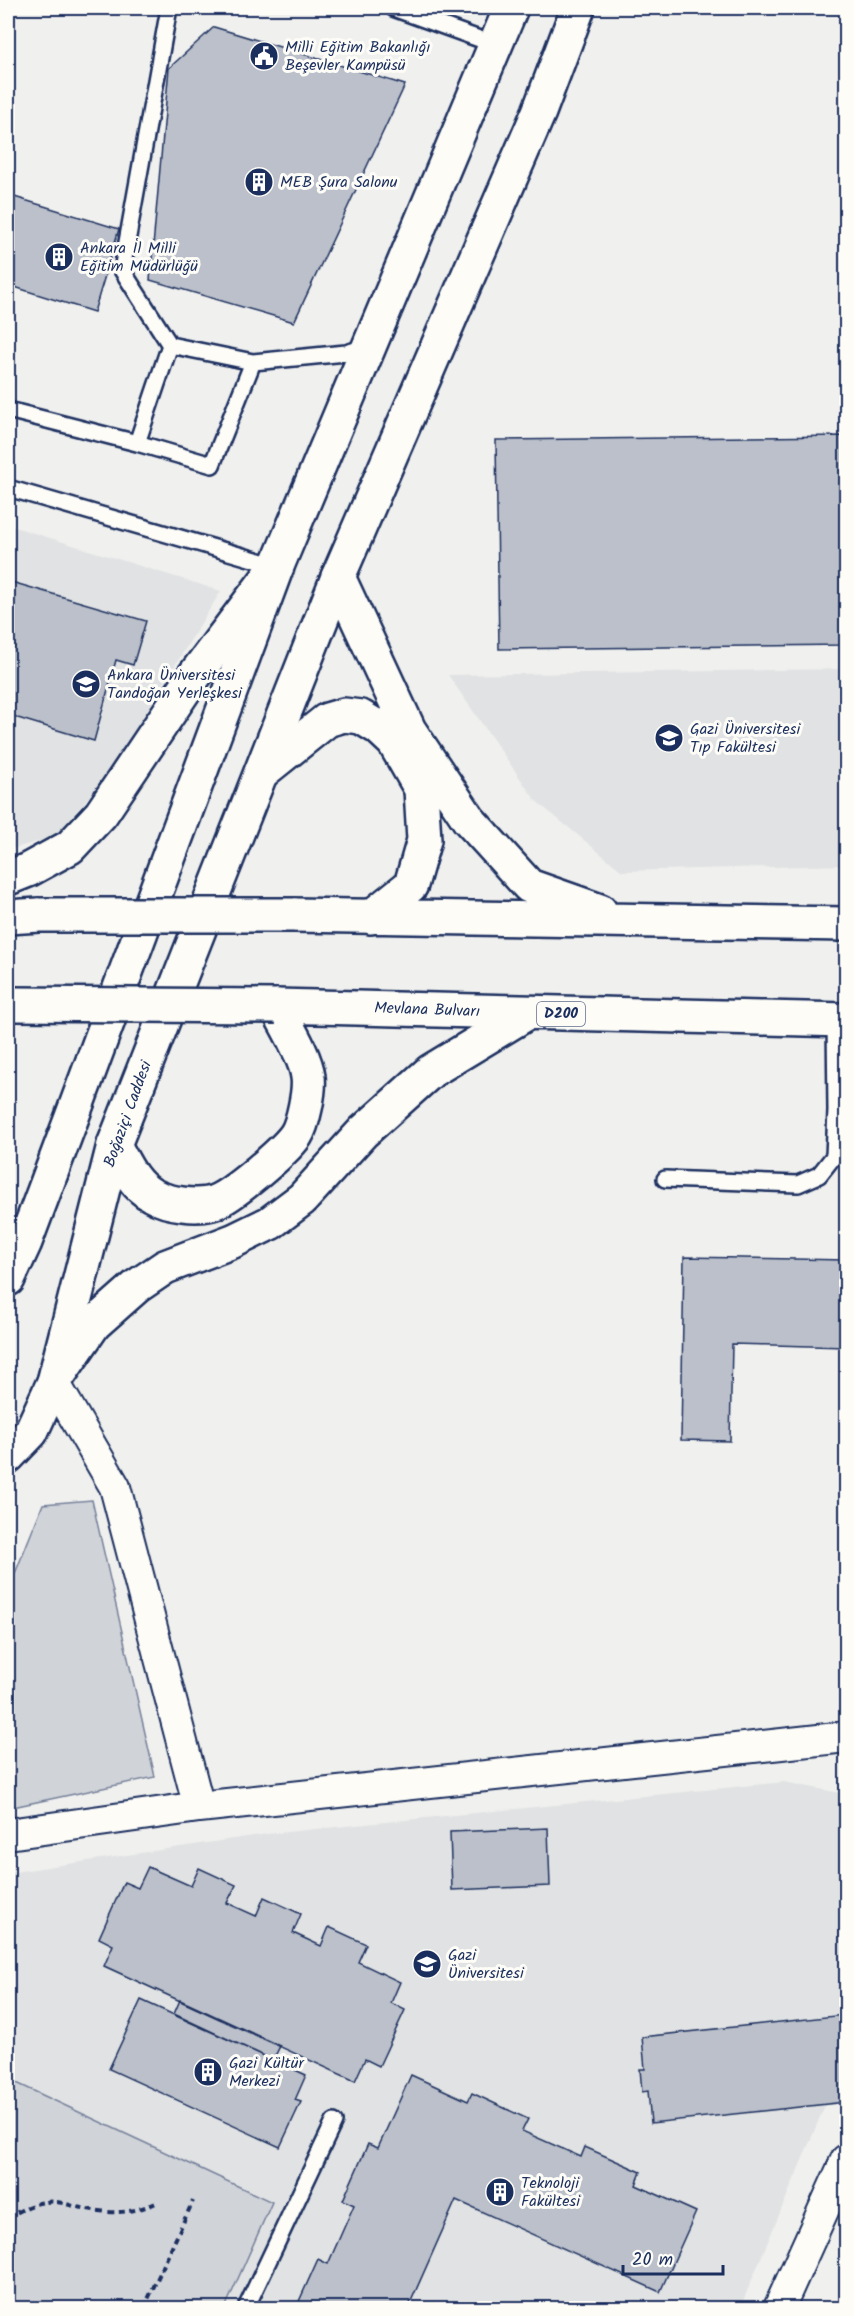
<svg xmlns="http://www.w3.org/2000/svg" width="854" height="2316" font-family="Kalam,sans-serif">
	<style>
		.built { fill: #e0e2e3 }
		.green { fill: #d0d3d8; stroke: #76819b; stroke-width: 1.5 }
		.building { fill: #bbc0ca; stroke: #1b2f5e; stroke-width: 1.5 }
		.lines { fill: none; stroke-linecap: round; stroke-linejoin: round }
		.lane-casing { stroke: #1b2f5e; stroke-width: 20 }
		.street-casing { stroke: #1b2f5e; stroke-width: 34 }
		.secondary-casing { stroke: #1b2f5e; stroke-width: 38 }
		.highway-casing { stroke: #1b2f5e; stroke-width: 38 }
		.path { stroke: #1b2f5e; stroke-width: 4; stroke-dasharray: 6 4.5; stroke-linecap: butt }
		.lane { stroke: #fdfcf7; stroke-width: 15 }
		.street { stroke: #fdfcf7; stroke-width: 30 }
		.secondary { stroke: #fdfcf7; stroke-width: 33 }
		.highway { stroke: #fdfcf7; stroke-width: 33 }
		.highway-bridge-casing { stroke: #1b2f5e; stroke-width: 38; stroke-linecap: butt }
		.highway-bridge { stroke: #fdfcf7; stroke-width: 33 }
		.labels { text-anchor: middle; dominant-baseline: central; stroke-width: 6; stroke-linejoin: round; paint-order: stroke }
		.shield { fill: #fdfcf7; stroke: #5f6c8c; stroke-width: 1.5 }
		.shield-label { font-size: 15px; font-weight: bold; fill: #1b2f5e }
		.poi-label { font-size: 16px; fill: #1b2f5e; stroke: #fdfcf7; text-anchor: start }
		.street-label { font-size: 16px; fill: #1b2f5e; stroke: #fdfcf7 }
	</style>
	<rect width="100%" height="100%" fill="#f0f0ee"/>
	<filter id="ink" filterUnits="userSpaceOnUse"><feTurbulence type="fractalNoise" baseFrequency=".0167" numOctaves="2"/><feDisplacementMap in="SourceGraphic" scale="12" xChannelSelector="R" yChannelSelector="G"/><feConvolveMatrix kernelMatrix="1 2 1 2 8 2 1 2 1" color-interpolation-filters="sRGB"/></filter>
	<g filter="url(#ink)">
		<path class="built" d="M8,525L221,591L106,777L54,837L8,850Z
			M846,669V865L622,871L536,801L448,675Z
			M784,1782L845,1794L846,2055L740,2308H8V1873L267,1834Z"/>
		<path class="green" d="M92,1500L155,1777L8,1808V1591L43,1504Z
			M8,2079L272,2202L225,2308H8Z"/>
		<path class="building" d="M214,27L405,85L294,322L150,280L169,68Z
			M8,195L119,229L94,312L8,285Z
			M846,436V645L499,649L496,440Z
			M8,581L146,621L133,665L116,660L94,741L8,715V718Z
			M684,1257L846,1260V1347L732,1344L730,1441L681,1440Z
			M548,1828L550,1886L452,1890L450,1832Z
			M148,1867L191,1886L199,1868L236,1885L227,1903L256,1916L264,1897L301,1914L293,1933L321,1946L329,1927L366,1944L358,1962L400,1982L391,2003L405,2010L379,2066L365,2059L355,2081L104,1966L113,1945L99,1938L124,1882L138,1888Z
			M141,2000L306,2075L295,2100L301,2102L280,2147L109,2069Z
			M180,2000L280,2046L273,2060L174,2014Z
			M844,2015L846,2035V2102L651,2123L648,2091L642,2092L640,2069H645L642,2037Z
			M411,2075L468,2101L472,2093L528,2119L522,2131L581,2157L585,2147L641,2172L636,2185L696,2212L660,2292L456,2200L408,2308H296L318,2259L328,2264L354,2205L343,2200L368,2144L378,2148Z"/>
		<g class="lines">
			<g class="lane-casing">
				<path id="lane" d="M169,8L122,270L170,345
					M393,8L496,45
					M253,362L212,465L137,443L170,345L253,362L346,353L366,347
					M8,410L137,443
					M8,488L277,566
					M665,1179L798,1184L819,1175L834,1156L836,1111L835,1020
					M246,2308L334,2122"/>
			</g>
			<g class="street-casing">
				<path id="street" d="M54,1382L115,1487L199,1807
					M8,1834L199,1807L846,1737
					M779,2308L846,2160"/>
			</g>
			<g class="secondary-casing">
				<path id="secondary" d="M8,1279L25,1242L72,1117L277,566L511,8
					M8,1456L31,1432L54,1382L114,1145L338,577L539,112L578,8"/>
			</g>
			<g class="highway-casing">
				<path id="highway" d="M338,577L409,730L469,820L529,886L600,911
					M262,772L327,720L344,715L361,717L379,728L394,742L421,789L424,840L411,885L371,917
					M8,878L28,870L70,847L101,814L191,680L277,566
					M294,915L846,924
					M8,917L39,915
					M114,1145C124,1163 133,1185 152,1195C168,1204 198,1208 215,1202C233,1195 285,1151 296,1135C303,1124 310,1090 308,1077C306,1057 286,1025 276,1006L846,1020
					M54,1382L94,1324L137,1286L165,1267L233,1241L270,1223L302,1199L363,1132L431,1071L527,1013"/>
			</g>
			<path class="path" d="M8,2218C19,2211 32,2203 46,2202C57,2200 68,2205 78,2207C109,2214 127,2215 156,2203
				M144,2308L193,2201"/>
			<use href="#lane" class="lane"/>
			<use href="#street" class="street"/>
			<use href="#secondary" class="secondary"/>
			<use href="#highway" class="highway"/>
			<g class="highway-bridge-casing">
				<path id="highway-bridge" d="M39,915H294
					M15,1004L276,1006"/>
			</g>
			<use href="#highway-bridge" class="highway-bridge"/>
		</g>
	</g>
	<defs>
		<g id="civic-disc" transform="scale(1.5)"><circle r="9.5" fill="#1b2f5e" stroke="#fdfcf7"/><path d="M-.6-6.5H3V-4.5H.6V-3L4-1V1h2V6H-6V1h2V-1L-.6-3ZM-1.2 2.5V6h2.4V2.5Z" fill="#fff"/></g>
		<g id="building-disc" transform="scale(1.5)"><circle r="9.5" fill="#1b2f5e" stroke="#fdfcf7"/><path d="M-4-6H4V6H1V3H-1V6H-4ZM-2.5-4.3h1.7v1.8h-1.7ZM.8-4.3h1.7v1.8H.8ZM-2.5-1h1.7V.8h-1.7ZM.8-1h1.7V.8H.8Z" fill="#fff"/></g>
		<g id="university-disc" transform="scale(1.5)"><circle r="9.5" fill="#1b2f5e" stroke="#fdfcf7"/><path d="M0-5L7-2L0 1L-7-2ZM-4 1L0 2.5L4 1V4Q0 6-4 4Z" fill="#fff"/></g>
	</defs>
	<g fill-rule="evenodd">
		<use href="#civic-disc" x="264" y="56"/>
		<use href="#building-disc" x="259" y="182"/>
		<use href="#building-disc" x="59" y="257"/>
		<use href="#university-disc" x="86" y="684"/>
		<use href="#university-disc" x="669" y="738"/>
		<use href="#university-disc" x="427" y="1964"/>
		<use href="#building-disc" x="208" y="2072"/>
		<use href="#building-disc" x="500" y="2192"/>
	</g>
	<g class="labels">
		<rect class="shield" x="537" y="1002" width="48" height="24" rx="4.5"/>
		<g class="shield-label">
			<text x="561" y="1014">D200</text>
		</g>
		<g class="poi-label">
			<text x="285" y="47">Milli Eğitim Bakanlığı<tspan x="285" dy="18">Beşevler Kampüsü</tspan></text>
			<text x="280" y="182">MEB Şura Salonu</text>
			<text x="80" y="248">Ankara İl Milli<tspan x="80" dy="18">Eğitim Müdürlüğü</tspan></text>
			<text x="107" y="675">Ankara Üniversitesi<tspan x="107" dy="18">Tandoğan Yerleşkesi</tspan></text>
			<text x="690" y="729">Gazi Üniversitesi<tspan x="690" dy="18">Tıp Fakültesi</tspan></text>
			<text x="448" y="1955">Gazi<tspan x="448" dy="18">Üniversitesi</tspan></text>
			<text x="229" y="2063">Gazi Kültür<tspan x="229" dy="18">Merkezi</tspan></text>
			<text x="521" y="2183">Teknoloji<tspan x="521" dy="18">Fakültesi</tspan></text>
		</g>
		<g class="street-label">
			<text transform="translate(427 1010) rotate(2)">Mevlana Bulvarı</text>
			<text transform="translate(128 1114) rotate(-70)">Boğaziçi Caddesi</text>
		</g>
	</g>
	<rect width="854" height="2316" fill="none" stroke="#fdfcf7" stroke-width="30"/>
	<rect x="15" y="15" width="824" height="2286" fill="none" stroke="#1b2f5e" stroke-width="2" filter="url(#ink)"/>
	<path d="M623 2265v9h100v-9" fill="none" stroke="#1b2f5e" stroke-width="3"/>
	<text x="632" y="2265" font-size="18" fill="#1b2f5e" stroke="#fdfcf7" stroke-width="4.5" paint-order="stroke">20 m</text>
</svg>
